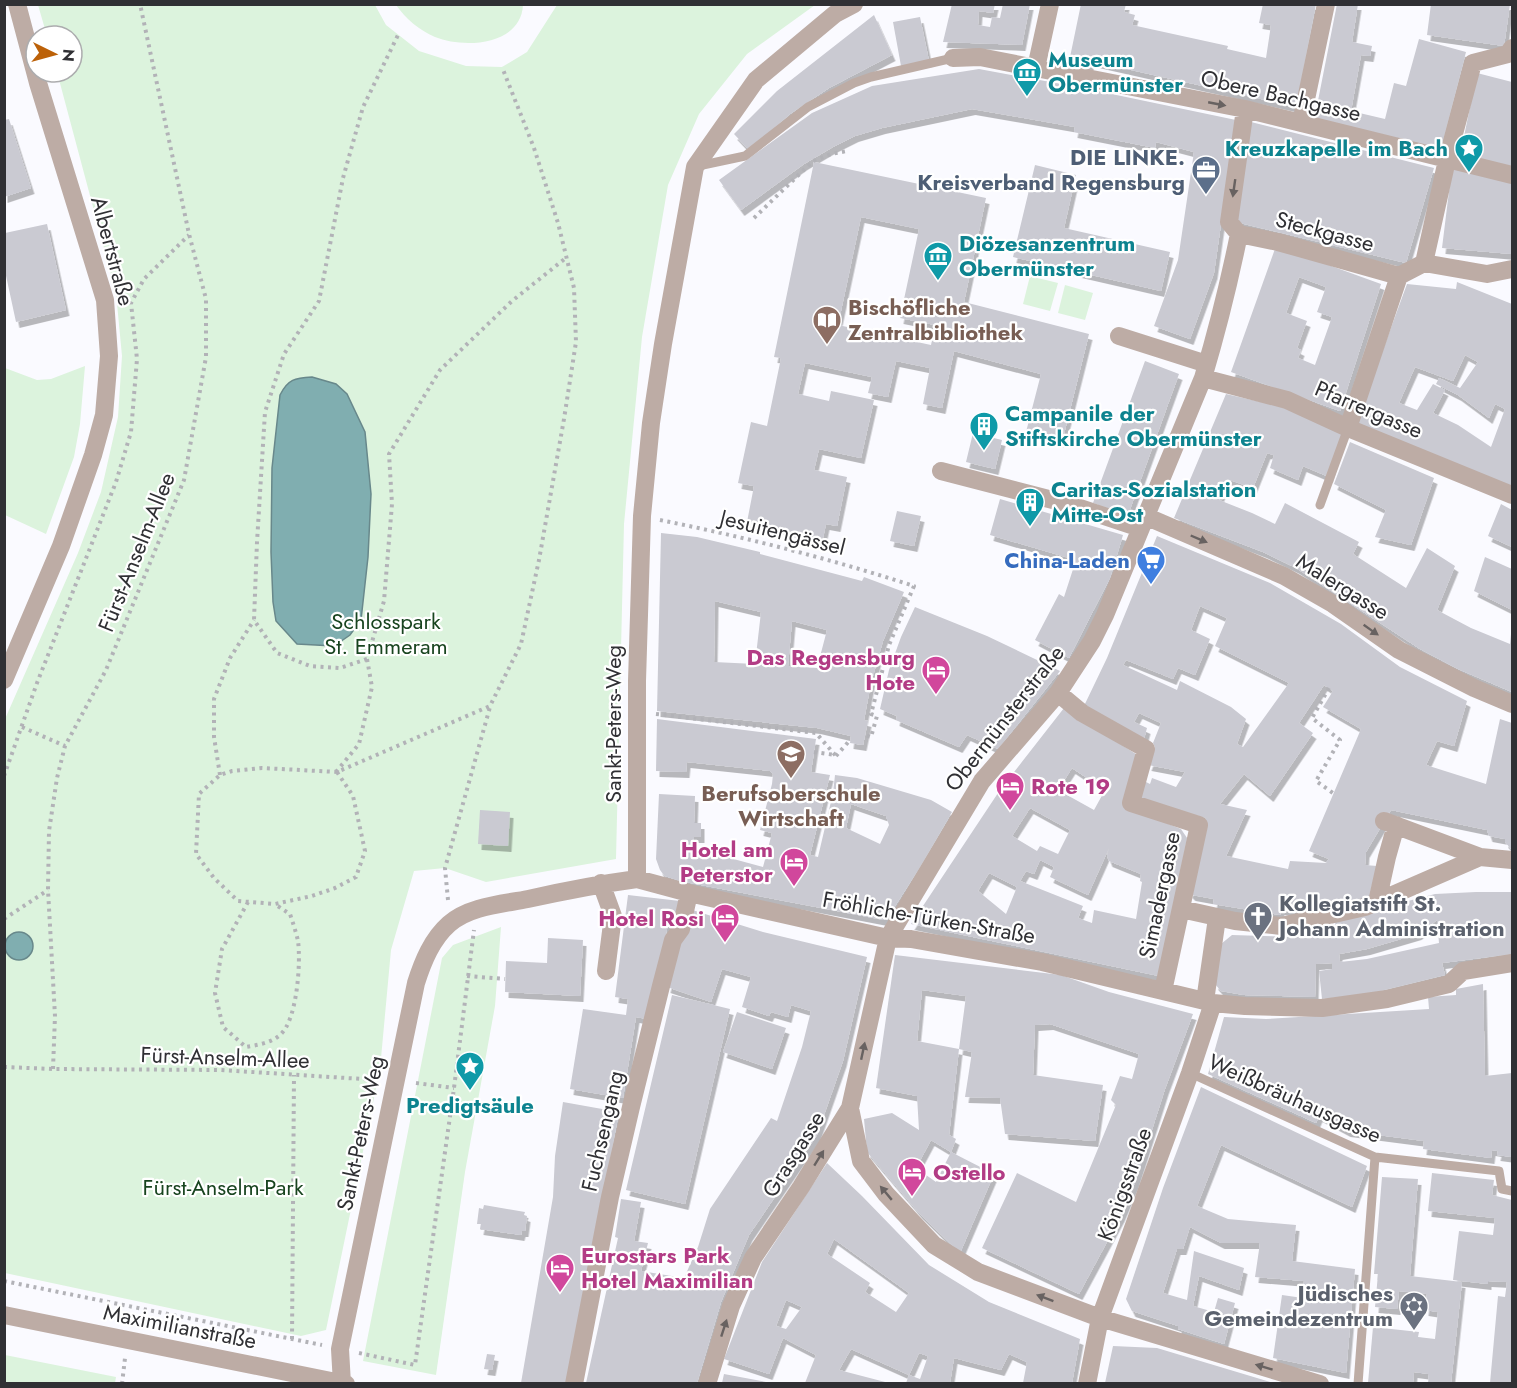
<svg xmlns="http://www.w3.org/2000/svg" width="1517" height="1388" font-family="Jost,sans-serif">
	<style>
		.green { fill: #dcf3dd }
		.water { fill: #80aeb0; stroke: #68888b; stroke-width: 1.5 }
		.building { fill: #cacad2; fill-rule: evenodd; filter: url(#shadow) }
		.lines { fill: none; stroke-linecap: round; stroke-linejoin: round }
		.path { stroke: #b2b2b7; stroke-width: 4; stroke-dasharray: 3 4.5; stroke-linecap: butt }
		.lane { stroke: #bdaca5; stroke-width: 9 }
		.street { stroke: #bdaca5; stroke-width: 18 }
		.oneway { fill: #686261 }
		.labels { text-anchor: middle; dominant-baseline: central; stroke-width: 4.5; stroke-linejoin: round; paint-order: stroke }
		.culture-label { font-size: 22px; font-weight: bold; fill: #0d838f; stroke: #fff; text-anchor: start }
		.street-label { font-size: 22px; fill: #303034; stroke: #fff }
		.service-label { font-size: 22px; font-weight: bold; fill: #4e5e75; stroke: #fff; text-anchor: end }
		.education-label { font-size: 22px; font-weight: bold; fill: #785e54; stroke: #fff; text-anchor: start }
		.shop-label { font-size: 22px; font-weight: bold; fill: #366cbe; stroke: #fff; text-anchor: end }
		.park-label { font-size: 22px; fill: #18441f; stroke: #fff }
		.hotel-label { font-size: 22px; font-weight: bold; fill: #b23c85; stroke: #fff; text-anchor: end }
		.worship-label { font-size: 22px; font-weight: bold; fill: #5b616d; stroke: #fff; text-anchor: start }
	</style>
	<defs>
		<filter id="shadow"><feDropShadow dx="3.5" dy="6" stdDeviation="0" flood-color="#0004"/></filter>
	</defs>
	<rect width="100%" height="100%" fill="#fafaff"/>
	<path class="green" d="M38,5H375L386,25L419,51L466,66L502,67L527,52L557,5H815L747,54L699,114L668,185L642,337L624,524L616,859L486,882L445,868L414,871L391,950L380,1069L326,1330L301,1336L5,1273V719L78,553L101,492L118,417L122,356L116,293L57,72H72V36H47Z
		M396,5H523C521,45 465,49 435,37C419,30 406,19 396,5Z
		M1030,276L1058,283L1050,311L1023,304Z
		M1065,285L1093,293L1085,320L1058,313Z
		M85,366L80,424L74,457L46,534L5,515V368L37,380L51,379Z
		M501,927L495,1006L465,1172L436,1375L363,1361L442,958L453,945Z
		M5,1355L116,1377L115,1383H5Z"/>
	<path class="water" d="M312,377L336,384L347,394L365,432L371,494L368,557L361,620L350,635L334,646L297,644L276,621L273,602L271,552L272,468L280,395C288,379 295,378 312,377Z
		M5 946a14 14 0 1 1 28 0a14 14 0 1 1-28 0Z"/>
	<path class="building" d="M952,4H995L993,13L979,11L978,25L990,27L992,17L1000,18L1003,4H1030L1022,45L943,42Z
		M1081,4H1126L1124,12L1135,15L1132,25L1228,46L1227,49L1266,58L1271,25L1259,23L1263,4H1316L1296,107L1091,61L1089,67L1069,62Z
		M1337,4H1358L1352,42L1372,46L1370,56L1361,55L1351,111L1385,119L1394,83L1406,86L1419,39L1466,52L1440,152L1314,121Z
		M1431,4H1510L1504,46L1427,35Z
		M874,15L892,55L829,88L790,114L749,150L734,134L777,91Z
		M920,17L929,61L901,66L893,22Z
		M979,69L1083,88L1236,120L1214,273L1190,339L1154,326L1178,260L1194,152L1156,142L1155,148L1074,132L1075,127L972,109L882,128L855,136L833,147L804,164L741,210L719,180L812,113L872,86Z
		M1477,73L1512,82V168L1460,156Z
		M9,119L31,188L4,197V120Z
		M1251,122L1434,168L1406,263L1236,222Z
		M814,162L986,198L964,302L1089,334L1062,442L1026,432L1041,374L954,351L942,408L923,404L930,368L896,361L888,397L868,393L872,377L805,363L798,394L829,401L831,391L874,400L861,458L819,449L814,470L847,477L837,526L826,524L823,538L747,522L754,486L738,483L751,422L767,426L781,358L774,357ZM861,217L919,229L900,318L935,325L931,345L838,325Z
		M1035,165L1076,175L1064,228L1170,252L1161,291L1013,257Z
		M1452,167L1512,180V254L1442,248Z
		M47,224L66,310L16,322L5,271V233Z
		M1276,246L1381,284L1340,411L1231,372ZM1299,277L1326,287L1317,312L1332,317L1315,365L1298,358L1301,350L1297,348L1307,321L1286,313Z
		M1457,282L1512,304V487L1355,426L1407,284L1456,289ZM1465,355L1478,362L1460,388L1439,378L1436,384L1458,395L1489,418L1495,404L1505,409L1491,447L1458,425L1433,413L1445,390L1433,384L1417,410L1399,403L1415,367L1453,381Z
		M1145,361L1179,374L1128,515L1093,503Z
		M1226,394L1292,409L1342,434L1329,477L1303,466L1298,480L1270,468L1274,455L1267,453L1253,488L1227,479L1219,500L1252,513L1275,524L1285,503L1359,542L1353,554L1406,588L1427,548L1455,566L1437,610L1471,628L1510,644L1511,634H1512V692L1458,669L1420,649L1296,568L1263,552L1174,518Z
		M973,433L1002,440L995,469L966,462Z
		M1350,442L1434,478L1411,545L1375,537L1386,510L1334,484Z
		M1000,499L1123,535L1110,578L1069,658L1035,640L1059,594L1064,597L1076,560L990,535Z
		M1501,504L1512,510V547L1488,536Z
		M897,511L921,516L914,546L890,541Z
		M661,533L697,537L760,552V554L862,581L864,577L904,592L883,641L871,683L864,720L868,721L863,745L850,743L851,736L817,728L657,711ZM715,601L761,612L755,664L714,662ZM792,621L827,630L817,668L788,666Z
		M1157,536L1270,583L1341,624L1400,667L1467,701L1454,746L1437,741L1426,765L1486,784L1500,719L1512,723V850L1505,842V839L1489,836L1487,830L1391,810L1366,852L1365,865L1377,866L1367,903L1333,910L1300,912L1281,909L1280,915L1213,904L1214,899L1192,895L1189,892L1206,818L1140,798L1142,780L1150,784L1152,778L1176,787L1185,772L1148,765L1155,747L1153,743L1161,723L1139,713L1134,722L1147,728L1144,739L1083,708L1107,658ZM1200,606L1227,618L1215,646L1289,683L1243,747L1237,744L1246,719L1231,707L1180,681L1177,690L1123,665L1126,660L1173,679L1178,668L1195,675L1210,639L1191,630ZM1324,685L1333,691L1323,707L1361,729L1309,851L1329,859L1326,863L1290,861L1288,869L1226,856L1247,810L1220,804L1244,774L1270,796L1313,733L1299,723Z
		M1485,557L1512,569V610L1474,591Z
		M915,607L987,636L1060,671L998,749L967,735L959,747L896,720L897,716L880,709L889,670L901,637Z
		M1064,708L1139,756L1126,807L1181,829L1187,838L1159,976L911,924L1000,790ZM1072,768L1105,790L1094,810L1058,790ZM1030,808L1070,830L1058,854L1040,846L1037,851L1012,836ZM1109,848L1107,856L1109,861L1141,874L1140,881L1142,882L1136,919L1094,910L1092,923L1078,918L1083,906L1020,881L1026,871L1034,874L1040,860L1054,867L1050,877L1088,895ZM989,873L1017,887L1006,914L978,891Z
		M657,719L816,739L811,772L830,775L810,855L818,857L833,793L835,775L857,778L931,800L952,812L920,867L890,914L884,920L680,881L665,876L660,870L656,859L659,794L695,796L694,823H701V837H694L693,848L763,867L772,833L760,830L772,784L773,774L770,771L687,762L686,772L656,771ZM851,804L886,816L889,825L880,844L846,828Z
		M480,810L510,812L508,846L478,844Z
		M1476,892H1512V954L1442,963L1445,975L1372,993L1322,999L1319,971L1332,969V963L1316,964L1315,997L1244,995L1221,991L1215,984L1221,944L1232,935L1295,937L1336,932L1335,920L1435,894ZM1437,920L1439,943L1367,959L1340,962L1339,954L1367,949L1418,934Z
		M628,895L680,901L677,923L668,922L661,971L647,1019L636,1017L623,1098L570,1089L583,1009L626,1015L628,999L615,997Z
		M689,909L763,932L867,957L843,1061L817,1135L749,1235L721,1302L697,1383H586L618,1238L615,1237L621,1199L641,1202L634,1241L648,1243L641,1271L684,1278L698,1247L710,1209L771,1118L777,1121L802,1047L811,1011L791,1005L788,1017L771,1012L769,1016L742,1007L751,977L722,969L711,1002L667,987Z
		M548,938L583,940L580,996L505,992L506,961L547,963Z
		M895,955L1061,975L1109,992L1193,1014L1165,1089L1135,1183L1121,1216L1079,1294L982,1248L1017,1173L1076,1202L1116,1105L1111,1100L1120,1076L1132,1079L1139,1054L1050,1024L1035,1025L1033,1075L1103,1085L1095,1141L1005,1134L1000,1098L965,1097L972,1052L959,1049L949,1135L956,1139L951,1152L931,1140L916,1168L936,1182L951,1152L994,1174L960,1253L919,1213L867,1152L864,1119L892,1113L919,1130L917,1096L876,1088ZM922,990L966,996L959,1049L917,1041Z
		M1483,984L1485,1076L1512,1073V1157L1497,1155L1498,1151L1492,1150L1491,1158L1423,1149L1424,1141L1347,1131L1319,1116L1316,1123L1208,1074L1224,1017L1266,1019L1429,1009L1428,997L1456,995V989Z
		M672,995L730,1009L685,1204L626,1190Z
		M737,1012L786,1028L772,1069L723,1052Z
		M1201,1087L1367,1166L1352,1207L1221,1145L1197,1206L1228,1219L1296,1225L1292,1261L1355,1269L1346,1373L1273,1358L1282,1295L1303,1298L1304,1281L1255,1277L1260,1243H1221L1190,1227L1183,1249H1177L1163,1293L1187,1300L1194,1251L1244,1268L1239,1290L1199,1276L1193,1306L1214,1312L1218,1298L1235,1303L1224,1344L1178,1329V1326L1132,1311L1126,1299L1163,1188Z
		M563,1102L619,1112L568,1383H521L553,1197L555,1156Z
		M827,1163L862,1196L929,1265L989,1302L1080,1339L1072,1383H1023L1027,1362L1009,1354L1001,1370L954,1358L950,1383H906L909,1375L920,1379L928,1356L919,1353L909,1375L851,1349L839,1370L889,1383H805L816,1355L783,1338L769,1374L724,1359L762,1262ZM834,1239L909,1293L896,1312L865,1292L870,1283L827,1254ZM786,1300L802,1307L786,1329L776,1326Z
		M1432,1173L1494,1180L1492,1195L1512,1200V1383H1490L1498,1296L1505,1297L1507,1282L1488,1281V1284L1453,1280L1459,1231L1493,1235L1495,1218L1428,1211Z
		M1382,1177L1418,1179L1410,1276L1462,1282L1451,1383H1428L1429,1374L1414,1372L1413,1383H1368L1373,1327L1419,1332L1418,1337L1435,1339L1438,1312L1425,1310L1427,1294L1399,1291L1397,1309L1375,1307L1378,1274H1374Z
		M484,1205L525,1212L524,1215L527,1216L525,1231H522L521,1235L480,1229L481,1224H477L479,1208L483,1209Z
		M1113,1346L1157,1348L1274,1383H1105Z
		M487,1354L495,1355L492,1370L484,1369Z
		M724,1374L766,1382V1383H722Z"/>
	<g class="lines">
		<path class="path" d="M754,218L813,161L831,154L847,151
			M660,520C745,537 831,559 914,586L889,645L871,714L877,716L871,737L865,735
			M367,659L340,668L310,666L277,653L254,620L257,542L265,412L284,354L319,301L343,178L363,107L398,35
			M1329,688L1312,718L1340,740L1316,781L1333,793
			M656,714L816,733L836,756
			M22,727L65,746
			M814,752L835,755
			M836,756L850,740
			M336,772L359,744L372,687L367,659L384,601L392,504L389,454L440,370L512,301L567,257
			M337,772L353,796L365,851L356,877L335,888L312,896L275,904L238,901L214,878L196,854L199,794L220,775L232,771L262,768L337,772L490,706L521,644L539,560L564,419L576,342L574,288L558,223L534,148L502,67
			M220,775L214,737V699L230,658L254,620
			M4,776L37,683L116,482L131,432L137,359L131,303L144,279L189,235
			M448,900L445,868L490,707
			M248,902L222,949L215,993L223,1027L246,1047C257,1045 272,1043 281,1034C297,1019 301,963 298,941C296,932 293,923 290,914L276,905
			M4,919L48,890
			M467,976L505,979
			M4,1067L53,1069L221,1070L378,1080
			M53,1069L55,1016L48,890L49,831L57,778L65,746L106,670L184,480L206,357V299L189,234L140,4
			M416,1083L454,1088
			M4,1281L322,1345
			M292,1339L294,1075
			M359,1353L415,1365L454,1088L474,930
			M122,1384L125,1358"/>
		<path class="lane" d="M698,166L745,156L808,107L854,83L871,77L953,58
			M1320,505L1348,428
			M1190,1073L1375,1157L1499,1171L1502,1189L1512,1191
			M1358,1384L1375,1157"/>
		<path class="street" d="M953,58L980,57L1245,109L1512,175
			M1036,68L1050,4
			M1301,123L1326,4
			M1239,234L1278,242L1399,276
			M1424,263L1487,274L1512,269
			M1119,336L1207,364
			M1203,378L1287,400L1348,428L1512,495
			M1348,428L1399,276L1424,263L1447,160L1473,63L1508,54L1512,48
			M941,471L1068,504L1140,528
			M1145,516L1284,576L1333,604L1399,650L1474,688L1512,704
			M4,680L61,546L93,455L104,415L109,356L105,300L38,83L17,4
			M1058,693L1082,713L1146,749L1131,803L1199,825L1163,991
			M1384,821L1480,857
			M637,879L689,893L888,938L911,939L1042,962L1213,1003L1245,1006L1322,1008L1387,999L1449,984L1463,971L1512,963
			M601,883L613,916L606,971
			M1377,902L1387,857L1396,825
			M1181,909L1235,921L1281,926L1365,907L1480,857L1512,860
			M1205,1001L1217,918
			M850,1108L861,1161L886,1194L934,1245L978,1272L1100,1318L1320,1384
			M4,1315L346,1384
			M342,1384L340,1349L416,983C423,961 432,939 449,924C469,906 503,904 528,899C564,891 600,884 637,879V681L642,516L651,423L663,344L695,167L756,80L835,14L854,4
			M574,1384L610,1197L631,1107L661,986L673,940L681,929L689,893
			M707,1384L731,1306L753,1258L801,1187L850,1108L888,938L982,781L1058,693L1092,641L1105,615L1203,378C1217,331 1229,283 1239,234L1229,222L1245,109
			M1087,1384L1100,1318L1190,1073L1213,1003"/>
	</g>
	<defs><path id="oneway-solid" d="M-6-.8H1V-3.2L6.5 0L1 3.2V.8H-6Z" transform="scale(1.5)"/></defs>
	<g class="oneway">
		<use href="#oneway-solid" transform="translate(1217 104) rotate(11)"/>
		<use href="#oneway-solid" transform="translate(1234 188) rotate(98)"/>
		<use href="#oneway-solid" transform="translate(1199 539) rotate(23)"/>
		<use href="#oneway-solid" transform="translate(1371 630) rotate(35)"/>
		<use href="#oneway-solid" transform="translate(863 1051) rotate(-78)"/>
		<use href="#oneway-solid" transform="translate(819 1158) rotate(-58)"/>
		<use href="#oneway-solid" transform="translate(886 1193) rotate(-130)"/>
		<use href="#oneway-solid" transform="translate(1045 1298) rotate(-159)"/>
		<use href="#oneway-solid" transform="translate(724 1328) rotate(-72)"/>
		<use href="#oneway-solid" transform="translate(1264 1367) rotate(-163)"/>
	</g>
	<defs>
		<g id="museum-pin" transform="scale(1.5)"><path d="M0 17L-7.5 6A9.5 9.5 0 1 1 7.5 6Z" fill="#0f9aa8" stroke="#fff"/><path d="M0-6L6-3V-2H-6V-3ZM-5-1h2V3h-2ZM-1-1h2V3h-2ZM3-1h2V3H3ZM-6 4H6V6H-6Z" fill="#fff"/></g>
		<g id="sight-pin" transform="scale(1.5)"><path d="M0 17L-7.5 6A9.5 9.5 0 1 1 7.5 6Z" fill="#0f9aa8" stroke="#fff"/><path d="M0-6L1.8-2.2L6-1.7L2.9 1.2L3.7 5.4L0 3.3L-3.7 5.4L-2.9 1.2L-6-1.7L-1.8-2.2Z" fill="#fff"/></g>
		<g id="office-pin" transform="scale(1.5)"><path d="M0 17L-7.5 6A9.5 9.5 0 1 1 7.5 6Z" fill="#5c6f8a" stroke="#fff"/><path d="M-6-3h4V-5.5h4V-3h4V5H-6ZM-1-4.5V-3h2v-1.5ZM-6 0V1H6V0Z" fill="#fff"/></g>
		<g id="library-pin" transform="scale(1.5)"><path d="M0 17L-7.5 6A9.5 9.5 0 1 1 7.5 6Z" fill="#8d6e63" stroke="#fff"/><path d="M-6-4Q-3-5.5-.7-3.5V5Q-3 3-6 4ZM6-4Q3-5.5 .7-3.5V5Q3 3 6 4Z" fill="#fff"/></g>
		<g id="building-pin" transform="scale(1.5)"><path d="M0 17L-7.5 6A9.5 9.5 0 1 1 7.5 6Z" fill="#0f9aa8" stroke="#fff"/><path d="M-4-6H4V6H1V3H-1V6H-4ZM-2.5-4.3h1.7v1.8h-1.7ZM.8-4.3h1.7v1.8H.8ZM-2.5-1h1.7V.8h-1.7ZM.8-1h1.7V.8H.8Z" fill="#fff"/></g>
		<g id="supermarket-pin" transform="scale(1.5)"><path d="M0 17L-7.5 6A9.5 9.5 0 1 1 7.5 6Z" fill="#3f7fe0" stroke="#fff"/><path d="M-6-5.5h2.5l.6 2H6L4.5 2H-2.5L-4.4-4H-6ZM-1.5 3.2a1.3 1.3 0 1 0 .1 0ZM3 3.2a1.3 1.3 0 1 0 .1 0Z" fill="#fff"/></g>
		<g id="hotel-pin" transform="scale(1.5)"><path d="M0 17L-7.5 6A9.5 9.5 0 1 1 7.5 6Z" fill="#d1479c" stroke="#fff"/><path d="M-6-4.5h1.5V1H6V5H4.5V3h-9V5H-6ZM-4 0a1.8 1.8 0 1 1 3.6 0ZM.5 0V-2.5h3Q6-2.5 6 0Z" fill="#fff"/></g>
		<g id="school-pin" transform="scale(1.5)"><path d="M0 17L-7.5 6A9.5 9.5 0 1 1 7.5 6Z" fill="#8d6e63" stroke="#fff"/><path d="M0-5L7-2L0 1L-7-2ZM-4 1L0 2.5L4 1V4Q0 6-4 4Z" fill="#fff"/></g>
		<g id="church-pin" transform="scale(1.5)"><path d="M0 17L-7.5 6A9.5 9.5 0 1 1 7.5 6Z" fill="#6b7280" stroke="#fff"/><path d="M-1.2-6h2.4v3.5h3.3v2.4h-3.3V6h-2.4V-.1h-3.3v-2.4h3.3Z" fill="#fff"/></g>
		<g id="synagogue-pin" transform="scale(1.5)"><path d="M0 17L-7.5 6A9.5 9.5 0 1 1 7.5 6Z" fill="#6b7280" stroke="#fff"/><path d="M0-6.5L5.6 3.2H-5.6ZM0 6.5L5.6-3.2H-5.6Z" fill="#fff"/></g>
	</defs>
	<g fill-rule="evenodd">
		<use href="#museum-pin" x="1027" y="72"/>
		<use href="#sight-pin" x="1469" y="148"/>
		<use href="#office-pin" x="1206" y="170"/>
		<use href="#museum-pin" x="938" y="256"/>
		<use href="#library-pin" x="827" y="320"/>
		<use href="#building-pin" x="984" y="426"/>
		<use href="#building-pin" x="1030" y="502"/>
		<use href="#supermarket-pin" x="1151" y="560"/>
		<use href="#hotel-pin" x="936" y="670"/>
		<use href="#school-pin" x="791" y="754"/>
		<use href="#hotel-pin" x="1010" y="786"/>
		<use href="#hotel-pin" x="794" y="862"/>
		<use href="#church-pin" x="1258" y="916"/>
		<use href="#hotel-pin" x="725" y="918"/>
		<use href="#sight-pin" x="470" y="1066"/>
		<use href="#hotel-pin" x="912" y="1172"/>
		<use href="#hotel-pin" x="560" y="1268"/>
		<use href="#synagogue-pin" x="1414" y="1306"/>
	</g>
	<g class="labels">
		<g class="culture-label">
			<text x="1048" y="59">Museum<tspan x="1048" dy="25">Obermünster</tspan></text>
			<text x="1448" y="148" text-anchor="end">Kreuzkapelle im Bach</text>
			<text x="959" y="243">Diözesanzentrum<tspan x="959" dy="25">Obermünster</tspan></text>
			<text x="1005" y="413">Campanile der<tspan x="1005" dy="25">Stiftskirche Obermünster</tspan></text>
			<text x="1051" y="489">Caritas-Sozialstation<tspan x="1051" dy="25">Mitte-Ost</tspan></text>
			<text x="470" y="1105" text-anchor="middle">Predigtsäule</text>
		</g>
		<g class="street-label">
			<text transform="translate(1281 95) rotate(13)">Obere Bachgasse</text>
			<text transform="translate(1325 231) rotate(15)">Steckgasse</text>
			<text transform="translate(113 251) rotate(75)">Albertstraße</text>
			<text transform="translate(1369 409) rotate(23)">Pfarrergasse</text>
			<text transform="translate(783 532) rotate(14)">Jesuitengässel</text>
			<text transform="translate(136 552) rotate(-68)">Fürst-Anselm-Allee</text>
			<text transform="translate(1343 586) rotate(32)">Malergasse</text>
			<text transform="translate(1004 718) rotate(-52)">Obermünsterstraße</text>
			<text transform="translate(613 724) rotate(-90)">Sankt-Peters-Weg</text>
			<text transform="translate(1159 895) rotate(-78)">Simadergasse</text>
			<text transform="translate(929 917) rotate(10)">Fröhliche-Türken-Straße</text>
			<text transform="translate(225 1057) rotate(2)">Fürst-Anselm-Allee</text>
			<text transform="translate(1295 1098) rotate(24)">Weißbräuhausgasse</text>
			<text transform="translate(602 1131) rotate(-77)">Fuchsengang</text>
			<text transform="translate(360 1133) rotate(-78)">Sankt-Peters-Weg</text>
			<text transform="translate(793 1154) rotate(-58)">Grasgasse</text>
			<text transform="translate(1124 1184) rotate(-70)">Königsstraße</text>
			<text transform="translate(180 1326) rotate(11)">Maximilianstraße</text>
		</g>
		<g class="service-label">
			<text x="1185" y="157">DIE LINKE.<tspan x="1185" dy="25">Kreisverband Regensburg</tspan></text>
		</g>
		<g class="education-label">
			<text x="848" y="307">Bischöfliche<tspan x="848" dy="25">Zentralbibliothek</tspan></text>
			<text x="791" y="793" text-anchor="middle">Berufsoberschule<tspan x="791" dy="25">Wirtschaft</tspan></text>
		</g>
		<g class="shop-label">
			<text x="1130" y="560">China-Laden</text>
		</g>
		<g class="park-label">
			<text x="386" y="621">Schlosspark<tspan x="386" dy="25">St. Emmeram</tspan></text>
			<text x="223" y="1187">Fürst-Anselm-Park</text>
		</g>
		<g class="hotel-label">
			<text x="915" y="657">Das Regensburg<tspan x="915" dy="25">Hote</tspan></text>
			<text x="1031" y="786" text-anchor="start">Rote 19</text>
			<text x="773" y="849">Hotel am<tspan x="773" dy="25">Peterstor</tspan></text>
			<text x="704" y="918">Hotel Rosi</text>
			<text x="933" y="1172" text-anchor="start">Ostello</text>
			<text x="581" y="1255" text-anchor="start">Eurostars Park<tspan x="581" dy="25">Hotel Maximilian</tspan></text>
		</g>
		<g class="worship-label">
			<text x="1279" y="903">Kollegiatstift St.<tspan x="1279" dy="25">Johann Administration</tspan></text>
			<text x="1393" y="1293" text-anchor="end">Jüdisches<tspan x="1393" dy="25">Gemeindezentrum</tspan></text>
		</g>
	</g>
	<rect width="1517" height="1388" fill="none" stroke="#303034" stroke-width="12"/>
	<g transform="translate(54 54) rotate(95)"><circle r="28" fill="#ffffff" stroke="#acacae" stroke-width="1.5"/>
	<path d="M0-4.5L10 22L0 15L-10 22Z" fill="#bc6108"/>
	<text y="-9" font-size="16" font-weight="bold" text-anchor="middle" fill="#303034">N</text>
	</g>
</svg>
